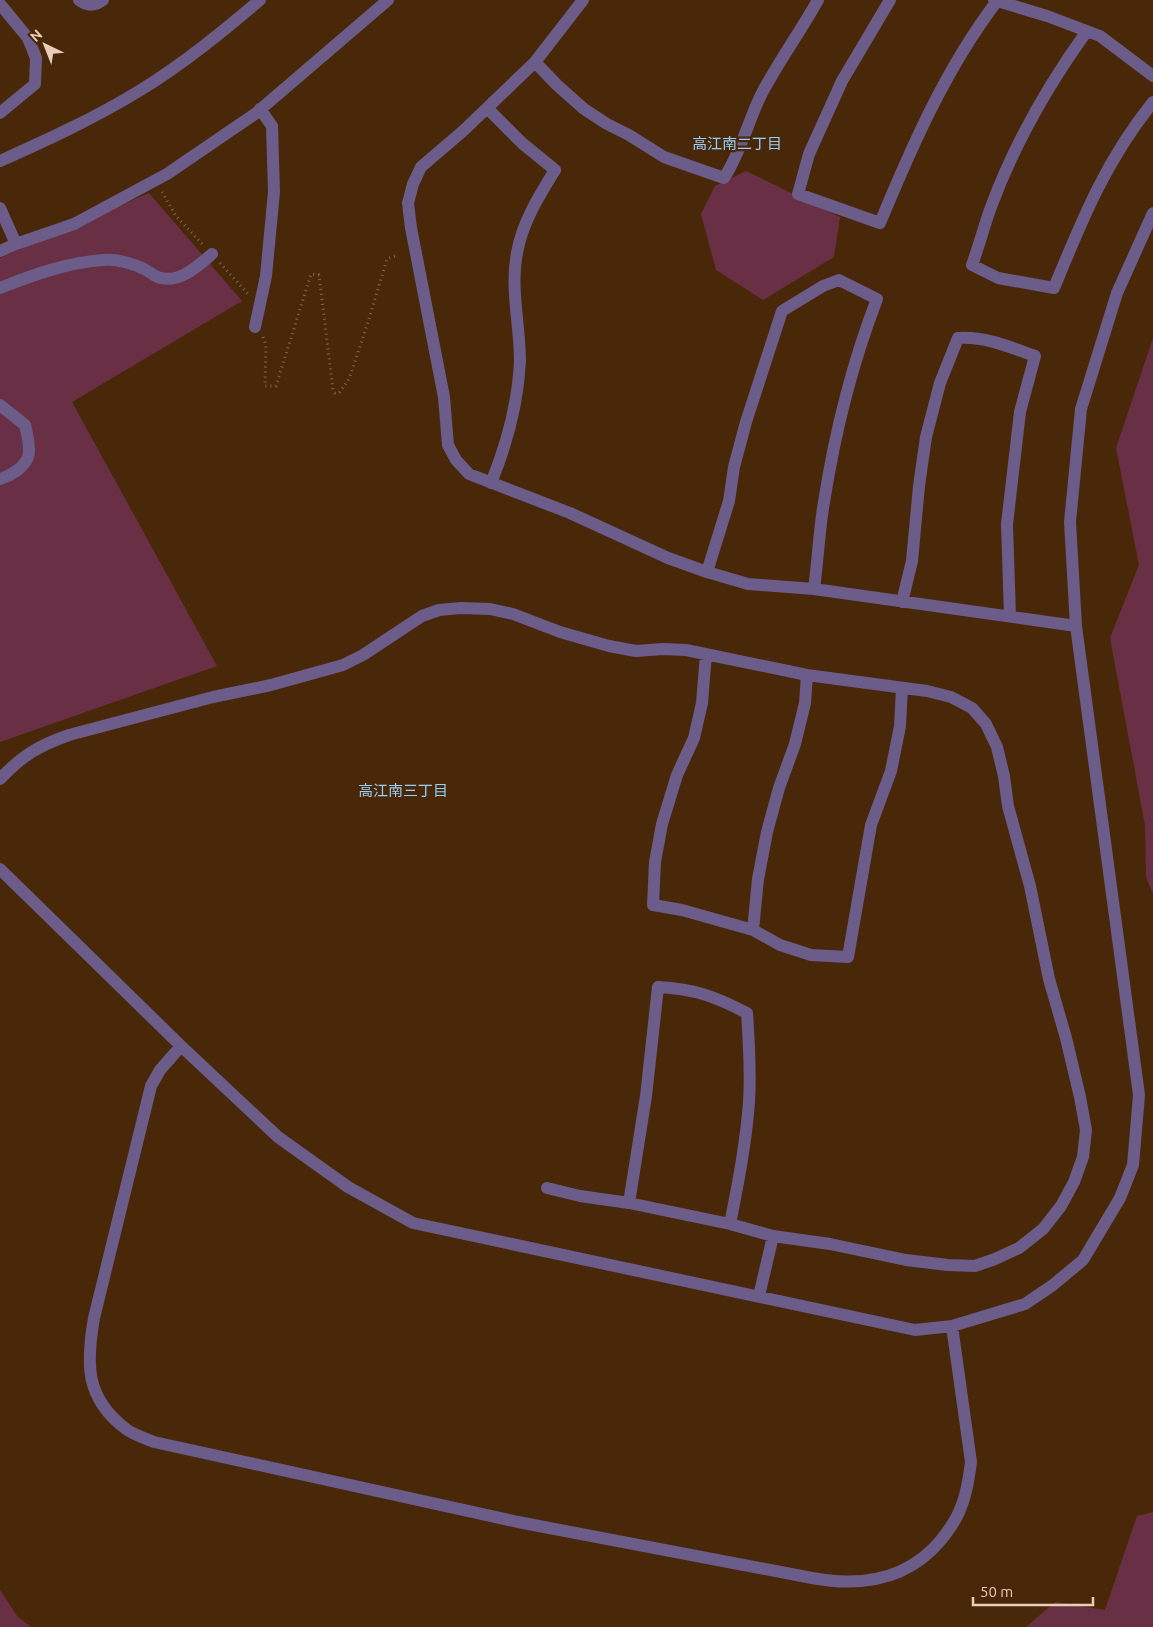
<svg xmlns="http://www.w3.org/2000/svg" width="1153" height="1627" font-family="Ubuntu,'Noto Sans JP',sans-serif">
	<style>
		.green { fill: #693045 }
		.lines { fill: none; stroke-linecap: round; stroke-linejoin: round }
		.path { stroke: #85664c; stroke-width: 3; stroke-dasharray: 1 4; stroke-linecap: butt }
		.minor { stroke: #6b5c89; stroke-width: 12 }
		.labels { text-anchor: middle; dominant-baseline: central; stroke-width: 4.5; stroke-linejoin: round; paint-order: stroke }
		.neighbourhood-label { font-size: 15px; fill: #97cff6; stroke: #492809 }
	</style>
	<rect width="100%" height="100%" fill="#492809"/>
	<path class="green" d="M746,171L840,217L834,257L763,300L716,270L701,214L715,186Z
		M149,193L242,301L72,402L217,666L0,742V258Z
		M1153,338V894L1146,877L1145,825L1110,638L1139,565L1116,448Z
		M1153,1512V1627H1026L1055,1602L1105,1610L1137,1516Z
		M0,1590L17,1616L31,1627H0Z"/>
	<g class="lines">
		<path class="path" d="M162,192L176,216L202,244
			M220,263L248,294
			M263,337L266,345L265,386H276L311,274L319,275L333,390L335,393H339L349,379L369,319L387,259L395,256"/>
		<path class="minor" d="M79,0C87,6 95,6 103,0
			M583,0L535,62L463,131L421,167L413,184L408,203L411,228L444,397L448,445L456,460L469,474L570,513L668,558L707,572L748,584L814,589L1076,626
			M890,0L842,81L809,154L798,194L880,223C912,146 946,68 997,1
			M994,0L1047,16L1100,36L1153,76
			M0,4L28,38L36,58L35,84L0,113
			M1087,31C1048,85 1014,145 991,207C984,226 979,246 972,265L998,278L1054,288C1082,220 1106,160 1153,102
			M535,62L557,85L584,109L607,124L629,135L664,157L724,178C741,152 748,121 762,93C779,61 800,32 818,0
			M487,108L522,143L555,170C539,196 522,223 517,253C510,289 520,325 520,361C518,403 507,444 491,483
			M0,161C47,140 95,118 139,91C182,65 222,32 260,0
			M0,208L16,244
			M0,251L16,244L74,224L167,174L255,114L388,0
			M0,288C33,275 68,262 104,260C118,259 131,263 144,269C150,272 155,277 161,278C180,283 199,265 212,254
			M255,327L266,276L274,192L272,126L260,109
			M0,405L25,425C27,433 31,449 28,457C24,468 10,476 0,479
			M707,572L729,501L734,467L746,422L782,311L823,286L839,280L877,299C852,364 835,432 824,502C819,531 818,560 814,589
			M902,602L912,561L919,486L926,437L940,383L958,338C985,336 1010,347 1035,356L1020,412L1007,524L1010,616
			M706,654L702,703L694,738L677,775L662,824L655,862L653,905L682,910L753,930L780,945L811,955L848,957L871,825L891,771L900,726L902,688
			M0,779C23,755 38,746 69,735L213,697L271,685L343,665L363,655L422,616L439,610L461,608L490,609L513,614L560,632L609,646L636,651L663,649L686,650L807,675L927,691L951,697L972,708L986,724L997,747L1004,776L1008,806L1030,886L1049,979L1066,1038L1080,1097L1086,1130L1083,1157L1074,1182L1061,1206L1043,1229L1019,1248L995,1259L975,1266L948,1265L906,1260L830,1244L773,1236L730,1224L629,1203L580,1196L547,1188
			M0,869L181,1046L278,1137L348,1187L413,1223L915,1330L952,1326L1025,1304L1053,1285L1083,1260L1120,1198L1133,1165L1139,1095L1076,626L1070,522L1081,409L1117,293L1153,213
			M753,930L758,879L767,832L779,788L795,744L805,703L807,675
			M181,1046L160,1070L151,1086L94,1318C86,1364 85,1398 126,1429C134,1435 145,1438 154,1442L518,1522L812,1578C861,1587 908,1580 941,1540C949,1530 957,1519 961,1507C967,1493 969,1478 971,1462L952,1326
			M629,1203L646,1096L658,987C695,989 714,996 747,1013C749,1042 751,1072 749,1102C746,1143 738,1184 730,1224
			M759,1296L773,1236"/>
	</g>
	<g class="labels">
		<g class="neighbourhood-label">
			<text x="737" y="143">高江南二丁目</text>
			<text x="403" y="790">高江南三丁目</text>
		</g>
	</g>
	<g transform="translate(45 45) rotate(317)" stroke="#492809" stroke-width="4" paint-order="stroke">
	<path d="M0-4L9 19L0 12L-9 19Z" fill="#e8cdb9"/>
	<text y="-8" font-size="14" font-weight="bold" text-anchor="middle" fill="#e8cdb9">N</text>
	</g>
	<path d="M973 1597v8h120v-8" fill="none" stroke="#e8cdb9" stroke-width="2.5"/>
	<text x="980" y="1597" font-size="15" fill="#e8cdb9" stroke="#492809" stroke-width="4" paint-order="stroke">50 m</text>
</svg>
